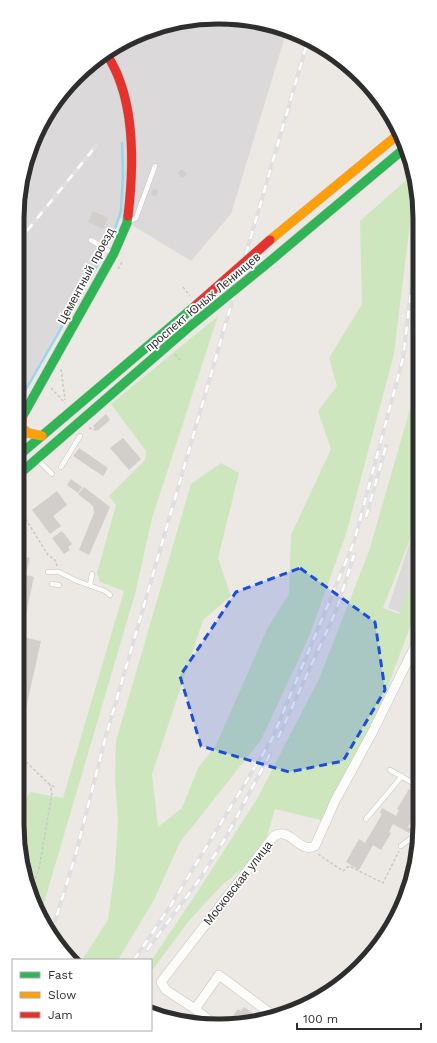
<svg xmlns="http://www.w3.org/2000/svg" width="437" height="1043" font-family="'Work Sans',sans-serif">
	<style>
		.industrial { fill: #dcd9db }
		.green { fill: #cee6be }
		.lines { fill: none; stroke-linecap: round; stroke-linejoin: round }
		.stream { stroke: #99d6ec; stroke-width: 2.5 }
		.building { fill: #d1cecb }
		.lane-casing { stroke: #c5c4c5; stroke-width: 5.5 }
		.street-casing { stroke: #c5c4c5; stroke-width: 10 }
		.fast-casing { stroke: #c5c4c5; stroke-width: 10 }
		.slow-casing { stroke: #c5c4c5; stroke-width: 10 }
		.jam-casing { stroke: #c5c4c5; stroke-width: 10 }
		.path { stroke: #c9c9c8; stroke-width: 1.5; stroke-dasharray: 3 2; stroke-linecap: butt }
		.lane { stroke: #fcfcfb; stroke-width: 4.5 }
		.street { stroke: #fcfcfb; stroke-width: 9 }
		.fast { stroke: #30b455; stroke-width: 9 }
		.slow { stroke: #ff9f0a; stroke-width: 9 }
		.jam { stroke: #e5322d; stroke-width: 9 }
		.rail-casing { stroke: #dfdfe1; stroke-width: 4 }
		.rail { stroke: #fff; stroke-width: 2.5; stroke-dasharray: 8; stroke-linecap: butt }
		.fast-bridge-casing { stroke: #c6c5c4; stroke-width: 10; stroke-linecap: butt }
		.jam-bridge-casing { stroke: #c6c5c4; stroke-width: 10; stroke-linecap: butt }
		.fast-bridge { stroke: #30b455; stroke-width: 9 }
		.jam-bridge { stroke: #e5322d; stroke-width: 9 }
		.marked { fill: #1d4ed8; fill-opacity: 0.2; stroke: #1d4ed8; stroke-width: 3; stroke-dasharray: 8 5; stroke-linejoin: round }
		.labels { text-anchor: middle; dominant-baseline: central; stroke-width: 3.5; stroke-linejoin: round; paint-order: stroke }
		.street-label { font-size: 12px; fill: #2e2e2e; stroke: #fff }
		.rim { fill: none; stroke: #2e2e2e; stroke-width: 5 }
	</style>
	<rect width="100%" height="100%" fill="#ece8e4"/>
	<path class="industrial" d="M205,17L287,30L231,214L191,261L119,217L99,261L17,406V218L28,154L67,86L129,38Z
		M419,515V601L413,617L388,608Z"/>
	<path class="green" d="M413,174L415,182L394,354L346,534L308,639L261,740L180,842L154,900L118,960H82L108,920L115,869L118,821L115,779L116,741L191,484L221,463L239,473L218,558L231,596L203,620L152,774L158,827L182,808L198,768L216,745L268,627L289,594L291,535L331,449L318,411L337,386L329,358L362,304L360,221Z
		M218,316L152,518L135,594L41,913L28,889L17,825V815L30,792L63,798L124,591L100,582L97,573L116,505L109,496L145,460L146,451L111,404Z
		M417,385H419V498L410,539L383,608L399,614L408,589L419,594V603L373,726L321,820L275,809L266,840L248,864L221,886L188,922L151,972V961L196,894L257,799L319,679L369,551Z"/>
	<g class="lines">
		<path class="stream" d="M113,235L121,211L123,174L122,143
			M17,405L98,264"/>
	</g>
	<path class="building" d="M182,169L187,174L182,178L178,173Z
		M153,189L158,190L157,196L151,195Z
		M93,211L108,218L103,229L88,222Z
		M106,414L110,420L97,431L93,426Z
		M123,438L141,459L129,470L110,448Z
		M79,448L108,468L103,476L73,456Z
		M71,479L82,487L78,493L67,485Z
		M84,487L110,507L89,555L79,550L94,513L93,506L78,494Z
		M57,491L67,505L53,516L61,526L50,534L32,510Z
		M62,531L72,544L68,547L70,550L64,554L52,538Z
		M17,555L30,558L26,575L34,577L25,618L17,617Z
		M17,636L41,641L18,744H17Z
		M409,789L420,796V807L408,827L411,829L409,833L393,824L389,832L391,833L381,850L373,845L359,870L346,862L359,839L365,843L382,814L380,813L382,808L396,816L399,810L397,809Z
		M244,1007L258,1017L255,1021L256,1022L233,1023L235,1020L231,1018L238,1009L241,1011Z"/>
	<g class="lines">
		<g class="lane-casing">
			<path id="lane" d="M130,221L136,218L155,166
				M91,240L112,253
				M38,460L52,474
				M61,467L80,436
				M415,565L419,553
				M48,572H59L77,581L105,591L110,595
				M52,584L59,585
				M90,585L92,574
				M390,770L420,787
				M366,819L402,776
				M401,846L419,832
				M350,974L389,921L393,919"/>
		</g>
		<g class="street-casing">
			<path id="street" d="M195,1009L166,990L161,982L274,836C291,826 298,854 315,846L335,801L372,733L419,638
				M214,1024L195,1009L219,975L274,1016"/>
		</g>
		<g class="fast-casing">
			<path id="fast" d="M263,267L405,148
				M17,426L114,253L127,223L128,216
				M17,457L195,306
				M17,476L189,327"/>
		</g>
		<g class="slow-casing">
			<path id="slow" d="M270,240L400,133
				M22,417V428L28,433L42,436"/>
		</g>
		<g class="jam-casing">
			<path id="jam" d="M107,55C136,99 134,166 128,216"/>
		</g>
		<path class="path" d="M118,269L122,262
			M183,287L190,296
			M175,354L181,361
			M61,369L65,400
			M51,388L65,403
			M89,428L96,430
			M25,499V518L48,555L55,560L57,566
			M26,762L50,785L55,787
			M318,854L343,871L349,866L383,883L399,851
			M30,893L39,869L52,793L50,785"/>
		<use href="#lane" class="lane"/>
		<use href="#street" class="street"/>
		<use href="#fast" class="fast"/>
		<use href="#slow" class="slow"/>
		<use href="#jam" class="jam"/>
		<g class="rail-casing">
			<path id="rail" d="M17,243L96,146
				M415,303L418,282
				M366,517L386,446
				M278,738L336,611L354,555
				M52,931L75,857L104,743L308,40
				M147,950L199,880L226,837L270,754
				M134,960L171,905L272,739L354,542L403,358L418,234"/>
		</g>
		<use href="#rail" class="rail"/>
		<g class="fast-bridge-casing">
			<path id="fast-bridge" d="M189,327L263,267"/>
		</g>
		<g class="jam-bridge-casing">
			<path id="jam-bridge" d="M195,306L270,240"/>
		</g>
		<use href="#fast-bridge" class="fast-bridge"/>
		<use href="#jam-bridge" class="jam-bridge"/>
	</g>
	<path class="marked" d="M300,568L375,622L385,690L343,761L289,772L201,746L180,676L236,592Z"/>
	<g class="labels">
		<g class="street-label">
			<text transform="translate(86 276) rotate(-62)">Цементный проезд</text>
			<text transform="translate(203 302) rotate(-40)">проспект Юных Ленинцев</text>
			<text transform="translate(238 883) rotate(-52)">Московская улица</text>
		</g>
	</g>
	<path d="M0 0H437V1043H0ZM218 24H219A194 194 0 0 1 413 218V825A194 194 0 0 1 219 1019H218A194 194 0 0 1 24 825V218A194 194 0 0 1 218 24Z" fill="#fff" fill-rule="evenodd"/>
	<path class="rim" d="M218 24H219A194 194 0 0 1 413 218V825A194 194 0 0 1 219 1019H218A194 194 0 0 1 24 825V218A194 194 0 0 1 218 24Z"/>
	<rect x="12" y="959" width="140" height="72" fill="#ffffff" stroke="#ababab"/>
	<rect x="20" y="972" width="20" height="6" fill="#30b455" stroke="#ababab"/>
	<text x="48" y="979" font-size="12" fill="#2e2e2e">Fast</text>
	<rect x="20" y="992" width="20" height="6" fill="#ff9f0a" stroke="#ababab"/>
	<text x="48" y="999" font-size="12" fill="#2e2e2e">Slow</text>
	<rect x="20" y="1012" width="20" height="6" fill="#e5322d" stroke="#ababab"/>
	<text x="48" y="1019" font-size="12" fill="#2e2e2e">Jam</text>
	<path d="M297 1023v6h124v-6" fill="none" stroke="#2e2e2e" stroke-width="2"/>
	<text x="303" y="1023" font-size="12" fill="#2e2e2e" stroke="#ffffff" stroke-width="3" paint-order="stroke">100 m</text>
</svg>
